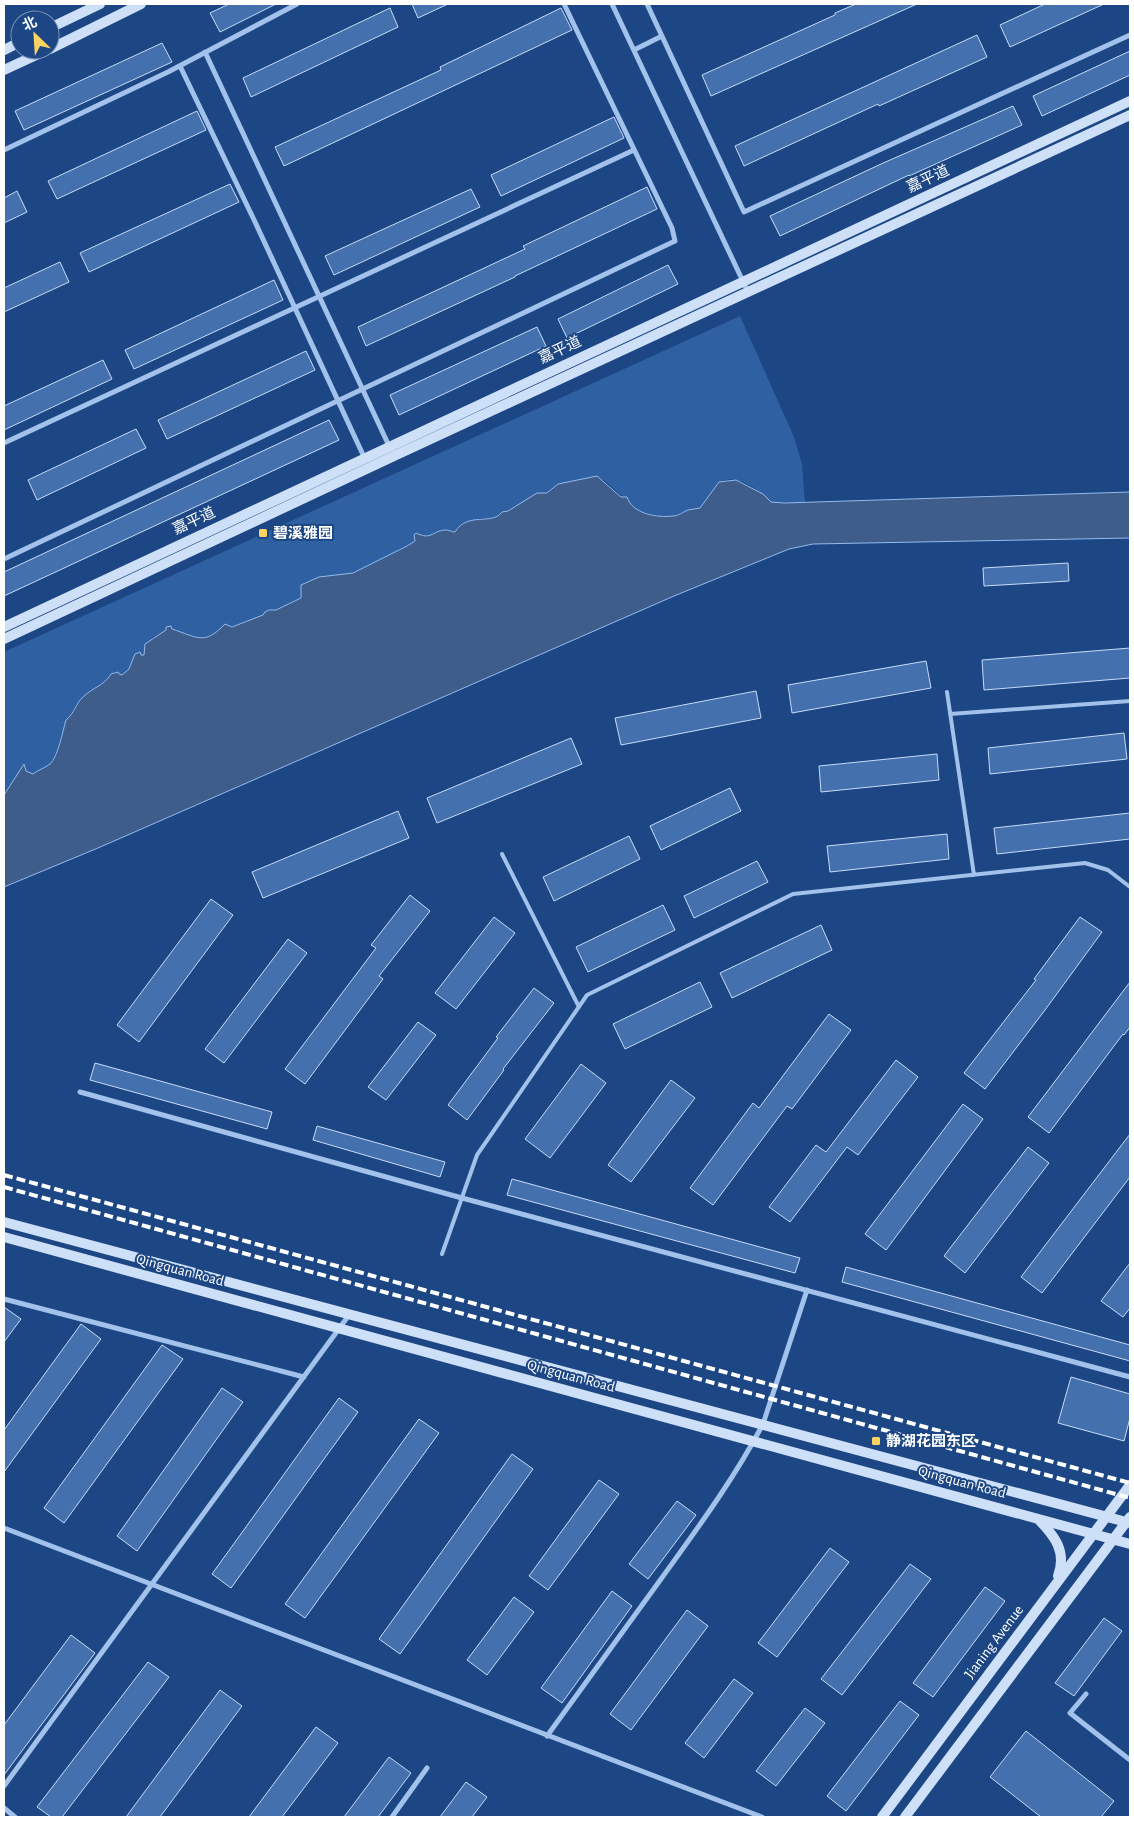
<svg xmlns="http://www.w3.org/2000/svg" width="1134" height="1821" font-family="'Alegreya Sans','Noto Sans SC',sans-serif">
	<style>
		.green { fill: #2f60a2 }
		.water { fill: #3e5d8b; stroke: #95bbed }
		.building { fill: #4470ad; stroke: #c7dcf8 }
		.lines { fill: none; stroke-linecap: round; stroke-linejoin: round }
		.lane { stroke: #a2c1eb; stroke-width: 4 }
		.street { stroke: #a2c1eb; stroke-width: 5 }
		.secondary { stroke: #cedff8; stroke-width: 10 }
		.rail { stroke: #fff; stroke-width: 4; stroke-dasharray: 9 4; stroke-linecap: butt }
		.poi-dot { fill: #fbd360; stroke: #1c4684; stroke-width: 2 }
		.labels { text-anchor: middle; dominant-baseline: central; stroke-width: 4; stroke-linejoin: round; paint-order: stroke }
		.street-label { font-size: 15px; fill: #fff; stroke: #1c4684 }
		.poi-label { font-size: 15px; font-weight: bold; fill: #fff; stroke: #1c4684; text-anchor: start }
	</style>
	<rect width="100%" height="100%" fill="#1c4684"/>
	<path class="green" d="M740,316L794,437L802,464L805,503L771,502C763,494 747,482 736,480C730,478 724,480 719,482L700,508L687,510L675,516H659L642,512L635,508L604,480L558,484L547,493L537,494L500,515L490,519L480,518L463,524L455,532L446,530L431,536L423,537C400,548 378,564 354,572C335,580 323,572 301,585V598L276,610H269L265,612L264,615L232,627L225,624C204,646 191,637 166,627L167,630L152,638L144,655L135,657L129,669L122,675L111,674C104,686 91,688 82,698C75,705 69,717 65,725C60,736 59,756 50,764C45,768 38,770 33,774L26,771L24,765L4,795V652Z"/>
	<path class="water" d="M597,476L621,497H627C632,514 658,518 673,516C678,516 683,512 688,510C692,509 696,509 700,508L719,482L736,480L763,494L771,502L784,503L1130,492V538L813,544L789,549L674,596L98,848L4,887V795L24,764L26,771L33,774C38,770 45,768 50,764C58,757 63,730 66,720C74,714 76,703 83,697C92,688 105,685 111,674L118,672L119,674L122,675L129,669L135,654L140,652L141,655H144L145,644L166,630V627L171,626L172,629C197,637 204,646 225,624L232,627L263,615L265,612L269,610H276L301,598V585L319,577L353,573L407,546L415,541L414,535L416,533C432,541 433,530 446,530C449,530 452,532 455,532C468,511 492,526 502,512L508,511L537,493H547L558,484Z"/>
	<path class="building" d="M229,4H276L220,32L210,13Z
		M412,4H448L418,18Z
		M856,4H917L711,96L702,75L835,15V13Z
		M1045,4H1104L1010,47L1000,25Z
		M390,8L398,27L251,97L243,78Z
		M561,8L572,30L284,166L275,147L441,70L440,67Z
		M977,35L987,57L879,106L878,104L744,166L735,146Z
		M162,43L172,62L24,130L15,111Z
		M1130,51V75L1042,116L1033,96Z
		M1013,106L1022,125L909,176V175L780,236L770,216L881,164Z
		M197,111L206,130L57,199L48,181Z
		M614,117L624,138L501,196L491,175Z
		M230,184L239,202L89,272L80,253Z
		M647,187L657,209L515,276V277L366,346L358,327L525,249L523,246Z
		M471,189L480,207L334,275L325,256Z
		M17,191L27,212L4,223V198Z
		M60,262L69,282L4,312V288Z
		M668,265L678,284L567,338L558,319Z
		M274,280L283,300L134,369L125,350Z
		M537,327L546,346L399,415L390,395Z
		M306,351L315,370L167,439L158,420Z
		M103,360L112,379L4,430V406Z
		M329,420L339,440L4,596V572Z
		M136,429L146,448L37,500L28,480Z
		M1068,563L1069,581L984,586L983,568Z
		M1130,648V678L984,690L982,660Z
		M926,661L931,688L792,713L788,685Z
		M756,691L761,718L621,745L615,718Z
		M1124,733L1127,759L990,774L988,748Z
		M571,738L582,764L437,823L427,798Z
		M937,754L939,780L821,792L819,766Z
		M730,788L741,811L661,850L650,826Z
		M398,811L409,838L263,898L252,872Z
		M1130,813V839L997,854L994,828Z
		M947,834L949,859L830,872L827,846Z
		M629,836L640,859L554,901L543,877Z
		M757,861L768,882L694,918L684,896Z
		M410,895L430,911L379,976L383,979L305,1084L285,1069L376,948L371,945Z
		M211,899L233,915L139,1042L117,1025Z
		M663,905L675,930L588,972L576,947Z
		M494,917L515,933L456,1009L435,993Z
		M1080,917L1102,932L1045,1010L985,1089L964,1073L1036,980L1034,979Z
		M821,925L832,950L732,998L720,973Z
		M288,939L307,953L224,1063L205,1049Z
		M700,982L712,1007L625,1049L613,1024Z
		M1130,982V1027L1124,1035L1123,1034L1049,1133L1028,1117Z
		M534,988L554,1003L503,1069L504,1070L467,1120L448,1105L498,1038L496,1037Z
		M829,1014L851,1030L792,1109L787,1106L713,1205L690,1188L753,1103L759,1108Z
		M418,1022L436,1035L386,1100L368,1087Z
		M896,1060L918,1077L858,1155L847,1147L790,1222L769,1207L816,1145L826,1152Z
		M95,1063L272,1112L267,1129L90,1080Z
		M581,1064L606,1083L550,1158L525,1139Z
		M671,1080L695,1098L631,1182L608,1165Z
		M963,1104L983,1119L886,1250L865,1234Z
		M317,1126L445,1162L440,1177L313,1140Z
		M1130,1134V1177L1042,1293L1021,1277Z
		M1028,1147L1049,1163L965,1273L944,1256Z
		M512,1179L800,1258L795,1273L507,1195Z
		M1130,1263V1308L1123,1317L1101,1301Z
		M846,1267L1130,1345V1361L842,1282Z
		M4,1307L21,1319L4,1342Z
		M81,1324L101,1339L4,1472V1430Z
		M162,1345L183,1359L64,1523L44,1508Z
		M1071,1377L1130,1394V1418L1124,1441L1058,1423Z
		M222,1388L243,1402L137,1551L117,1536Z
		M339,1398L358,1412L231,1588L212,1574Z
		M419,1419L439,1433L305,1618L285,1604Z
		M512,1454L533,1469L400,1654L379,1639Z
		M599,1480L619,1494L548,1590L529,1576Z
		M677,1501L696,1515L648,1579L629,1564Z
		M830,1548L849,1562L777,1657L758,1643Z
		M910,1564L931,1579L842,1695L821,1679Z
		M985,1587L1005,1601L933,1697L913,1683Z
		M612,1591L632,1606L562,1703L541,1688Z
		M514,1597L534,1612L487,1675L467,1660Z
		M687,1610L708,1626L631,1730L610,1714Z
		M1104,1618L1122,1631L1074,1696L1055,1683Z
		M71,1635L95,1653L4,1775V1725Z
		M148,1662L169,1677L62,1817H51L37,1807Z
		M734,1679L753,1693L704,1758L685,1743Z
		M220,1690L242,1706L160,1817H126Z
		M900,1701L919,1715L846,1811L827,1796Z
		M805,1708L825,1723L776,1786L756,1771Z
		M316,1727L338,1743L282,1817H249Z
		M1026,1731L1114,1801L1101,1817H1041L990,1777Z
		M389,1757L411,1773L378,1817H344Z
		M466,1782L487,1797L472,1817H440Z"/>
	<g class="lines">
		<path class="lane" d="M947,692L974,875
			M950,714L1130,701
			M502,854L579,1007
			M442,1254L477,1155L587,995L793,894L1085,863L1108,870L1130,887"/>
		<path class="street" d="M612,4L748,292
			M647,4L744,212L1130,35
			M634,50L662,36
			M205,52L390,448
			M180,66L256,224L365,459
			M4,150L168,72L297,4
			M4,443L634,150
			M4,559L675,241L672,228L564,4
			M80,1092L462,1198L1130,1377
			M4,1299L304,1377
			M4,1528L762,1817
			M1086,1694L1070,1713L1130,1760
			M547,1736C585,1684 623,1632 661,1579C697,1529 734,1479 763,1424L807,1290
			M4,1786L349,1315
			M4,1808L15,1817
			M392,1817L427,1768"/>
		<path class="secondary" d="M50,28L100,4
			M50,49L141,4
			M4,50L20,42
			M4,70L47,50
			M4,627L1130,101
			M4,639L394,456L1130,115
			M4,1222L1130,1523
			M4,1237L1130,1544
			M1038,1519C1055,1536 1067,1552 1058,1576
			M882,1817L1130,1485
			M905,1817L1130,1517"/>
		<path class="rail" d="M4,1175L1130,1483
			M4,1187L1130,1498"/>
	</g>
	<g class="poi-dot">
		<rect x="258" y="528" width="10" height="10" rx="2.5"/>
		<rect x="871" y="1436" width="10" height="10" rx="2.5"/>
	</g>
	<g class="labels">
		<g class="street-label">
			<text transform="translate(928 179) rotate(-25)">嘉平道</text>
			<text transform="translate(560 350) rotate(-25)">嘉平道</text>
			<text transform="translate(194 521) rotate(-25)">嘉平道</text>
			<text transform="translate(180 1270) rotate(15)">Qingquan Road</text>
			<text transform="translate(571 1376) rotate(15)">Qingquan Road</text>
			<text transform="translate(962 1482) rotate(15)">Qingquan Road</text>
			<text transform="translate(994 1642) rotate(-53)">Jianing Avenue</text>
		</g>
		<g class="poi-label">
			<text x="273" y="533">碧溪雅园</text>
			<text x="886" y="1441">静湖花园东区</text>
		</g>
	</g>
	<rect width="1134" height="1821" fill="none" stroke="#ffffff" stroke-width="10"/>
	<g transform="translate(35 35) rotate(335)"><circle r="24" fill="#1c4684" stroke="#7790b5"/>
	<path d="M0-4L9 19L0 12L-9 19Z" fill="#fbd360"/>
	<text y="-8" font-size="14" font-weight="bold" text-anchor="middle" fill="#ffffff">北</text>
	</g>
</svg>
